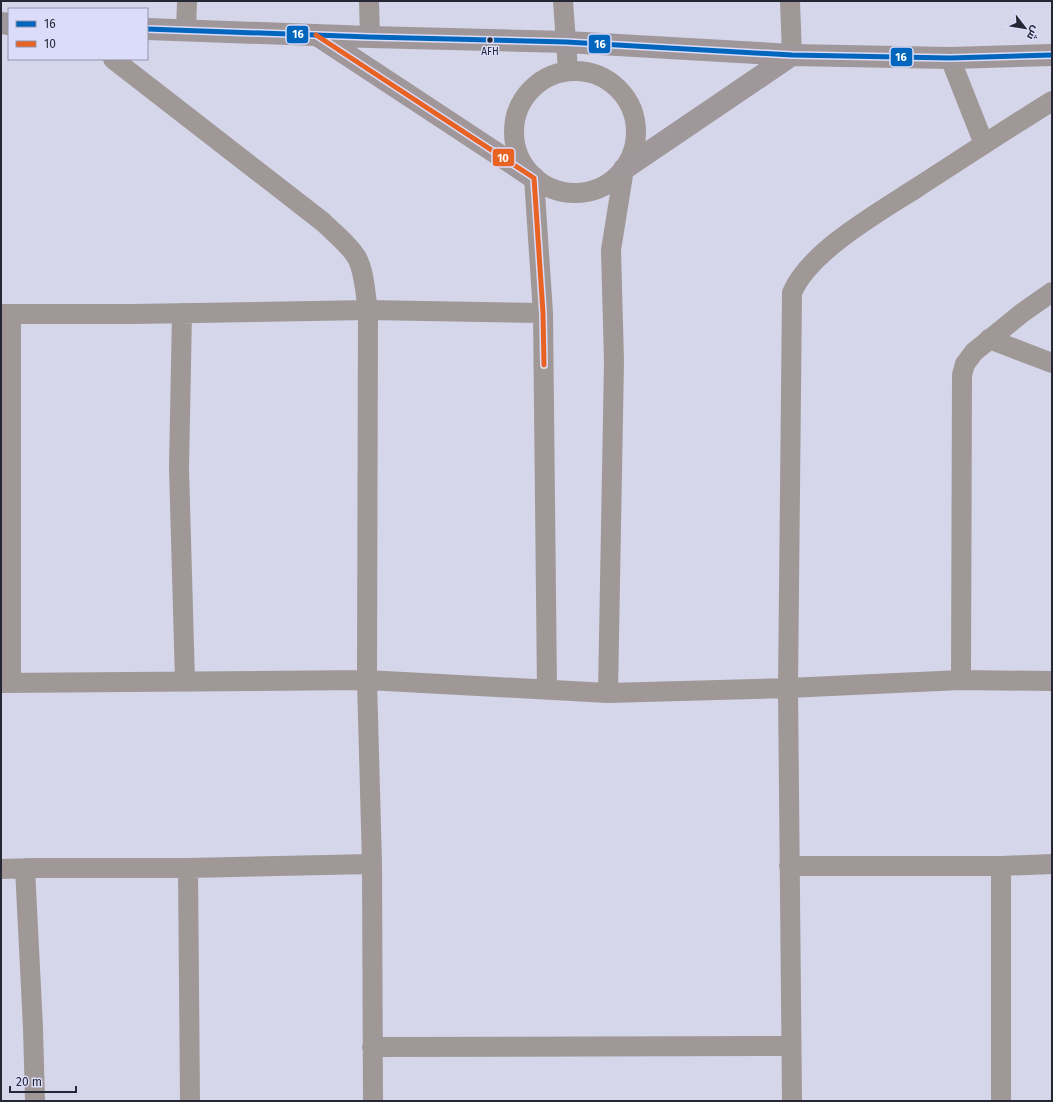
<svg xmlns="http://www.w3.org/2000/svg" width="1053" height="1102" font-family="'Fira Sans',Cairo,sans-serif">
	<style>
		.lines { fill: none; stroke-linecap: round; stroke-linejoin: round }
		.street { stroke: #a09897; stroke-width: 20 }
		.secondary { stroke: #9f9799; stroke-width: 22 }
		.bus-1-casing { stroke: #dadcfa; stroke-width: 8 }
		.bus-2-casing { stroke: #dadcfa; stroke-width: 8 }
		.bus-1 { stroke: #0065bd; stroke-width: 5 }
		.bus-2 { stroke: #e86223; stroke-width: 5 }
		.bus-dot { fill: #262735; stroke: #dadcfa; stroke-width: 1.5 }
		.labels { text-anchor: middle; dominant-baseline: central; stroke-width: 3; stroke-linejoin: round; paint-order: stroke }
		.bus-label { font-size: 10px; fill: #262735; stroke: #dadcfa }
		.line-badge { stroke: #dadcfa; stroke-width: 1.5 }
		.badge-label { font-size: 11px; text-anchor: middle; font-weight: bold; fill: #fff }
	</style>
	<rect width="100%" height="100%" fill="#d5d6ea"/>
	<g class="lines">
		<path class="street" d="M369,1L370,37
			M563,1L568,70
			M790,1L792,55
			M186,31L187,1
			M950,58L984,144
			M113,59L323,222C334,233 349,244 357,258C365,273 365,294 368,310L367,680L372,864L373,1101
			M514 132a61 61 0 1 1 122 0a61 61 0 1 1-122 0Z
			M534,178L543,313L547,689
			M182,313L179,468L185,681
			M1,314H133L368,310L543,313
			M11,314V683
			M989,339L1052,363
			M961,680L962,375L965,364L974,352L1022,313L1052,292
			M1,683L367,680L608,693L788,688L961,680L1052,681
			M608,693L614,361L611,250L624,169
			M789,866H1001L1052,864
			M1001,866V1101
			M25,868L33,1028L35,1101
			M1,869L35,868H188
			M372,1047L790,1046
			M190,1101L188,868L372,864
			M792,1101L788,688L792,293C808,252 881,211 918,187C963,158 1007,129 1052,101"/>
		<path class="secondary" d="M1,23L9,24
			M147,29L370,37L566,42L792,55L950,58L1052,55
			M317,35L534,178
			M624,169L792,55"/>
		<g class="bus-1-casing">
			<path id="bus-1" d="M147,29L370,37L566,42L792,55L950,58L1052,55"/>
		</g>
		<g class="bus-2-casing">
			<path id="bus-2" d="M316,35L534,178L543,313L544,365"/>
		</g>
		<use href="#bus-1" class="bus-1"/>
		<use href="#bus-2" class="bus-2"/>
	</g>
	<circle class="bus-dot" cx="490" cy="40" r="3.5"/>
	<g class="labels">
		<g class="bus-label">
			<text x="490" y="52">AFH</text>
		</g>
	</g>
	<g class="line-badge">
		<rect x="286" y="25" width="23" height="19" rx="4" fill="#0065bd"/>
		<rect x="588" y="34" width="23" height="20" rx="4" fill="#0065bd"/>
		<rect x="890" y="47" width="23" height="20" rx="4" fill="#0065bd"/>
		<rect x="492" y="148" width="23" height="19" rx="4" fill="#e86223"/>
	</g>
	<g class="badge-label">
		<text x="298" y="38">16</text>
		<text x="600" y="48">16</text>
		<text x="901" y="61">16</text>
		<text x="503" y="162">10</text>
	</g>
	<rect width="1053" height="1102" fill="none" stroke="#262735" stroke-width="4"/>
	<rect x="8" y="8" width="140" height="52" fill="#dadcfa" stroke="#9294ab"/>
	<rect x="16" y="21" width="20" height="6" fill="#0065bd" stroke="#9294ab"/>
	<text x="44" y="28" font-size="12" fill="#262735">16</text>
	<rect x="16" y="41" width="20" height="6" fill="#e86223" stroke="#9294ab"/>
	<text x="44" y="48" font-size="12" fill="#262735">10</text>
	<g transform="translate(1025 28) rotate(121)" stroke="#dadcfa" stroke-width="3" paint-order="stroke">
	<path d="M0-3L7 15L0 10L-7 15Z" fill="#262735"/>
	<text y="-6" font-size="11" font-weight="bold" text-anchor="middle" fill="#262735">ش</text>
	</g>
	<path d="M10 1086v6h66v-6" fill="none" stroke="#262735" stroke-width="2"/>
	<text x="16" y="1086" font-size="12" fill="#262735" stroke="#dadcfa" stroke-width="3" paint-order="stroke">20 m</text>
</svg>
